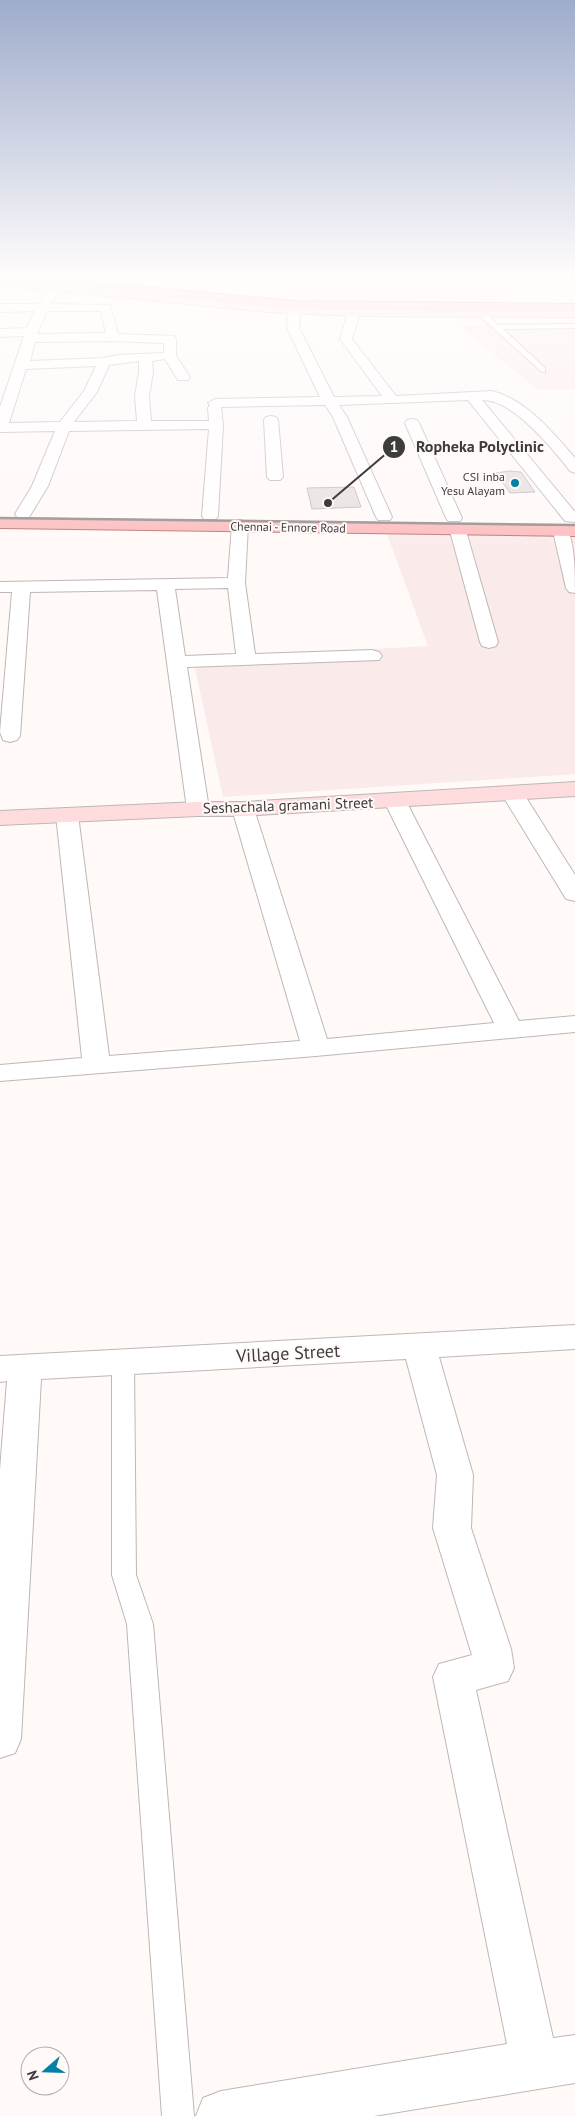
<svg xmlns="http://www.w3.org/2000/svg" width="575" height="2116" font-family="'PT Sans',sans-serif">
	<style>
		.built { fill: #faeae9 }
		.building { fill: #e5dede; stroke: #bfb8b8 }
		.lines { fill: none; stroke-linecap: round; stroke-linejoin: round }
		.lane-casing { stroke: #beb7b7; stroke-width: 2 }
		.street-casing { stroke: #beb7b7; stroke-width: 2 }
		.secondary-casing { stroke: #beb7b7; stroke-width: 2 }
		.primary-casing { stroke: #b96f71; stroke-width: 2 }
		.lane { fill: #fff; fill-rule: evenodd }
		.street { fill: #fff; fill-rule: evenodd }
		.secondary { fill: #fedcdd; fill-rule: evenodd }
		.primary { fill: #fcb9bb; fill-rule: evenodd }
		.rail { stroke: #8e8a89; stroke-width: 2.5 }
		.poi-dot { fill: #047fa5; stroke: #fff9f8; stroke-width: 2 }
		.labels { text-anchor: middle; dominant-baseline: central; stroke-width: 4; stroke-linejoin: round; paint-order: stroke }
		.far-poi-label { font-size: 12px; fill: #3f3c3c; stroke: #fff9f8; text-anchor: end }
		.far-street-label { font-size: 12px; fill: #3f3c3c; stroke: #fff9f8 }
		.street-label { font-size: 15px; fill: #3f3c3c; stroke: #fff9f8 }
		.near-street-label { font-size: 18px; fill: #3f3c3c; stroke: #fff9f8 }
		.leader { fill: none; stroke: #3f3c3c; stroke-width: 2 }
		.callout-dot { fill: #3f3c3c; stroke: #fff9f8; stroke-width: 2 }
		.mark-label { font-size: 15px; text-anchor: middle; font-weight: bold; fill: #fff }
		.callout-label { font-size: 16px; text-anchor: middle; font-weight: bold; fill: #3f3c3c; stroke: #fff9f8; stroke-width: 4; stroke-linejoin: round; paint-order: stroke }
	</style>
	<rect width="100%" height="100%" fill="#fff9f8"/>
	<path class="built" d="M575,324V389L538,390L459,326Z
		M387,534L575,536V774L223,797L193,659L428,646Z"/>
	<path class="building" d="M509,471L521,472L535,492L510,493L496,473Z
		M354,487L361,507L312,509L307,488Z"/>
	<g class="lines">
		<g class="lane-casing">
			<path id="lane" d="M473,306H479L498,325L575,324V328L503,329L545,368V372H542L473,310Z
				M123,1354L131,1356L134,1362L136,1575L153,1624L194,2116H162L127,1624L112,1575V1362L115,1356Z"/>
		</g>
		<g class="street-casing">
			<path id="street" d="M55,285L61,288L51,304L110,305L118,334L174,336L176,339V356L190,377L188,380H178L165,359L152,361L153,372L149,396L151,421H209L208,408L210,405L208,403L215,399L320,397L287,328L288,310L294,306L300,310L299,328L334,397L382,396L340,339L348,312L350,309H358L360,312L352,339L396,396L492,391C525,399 554,433 575,458V473L570,471C553,449 511,398 482,400L575,512V522L565,521L468,400L339,405L347,417L392,517L390,520H378L376,517L333,417L325,405L221,407L223,425L218,516L216,519H204L202,516L209,429L69,431L48,486L31,514L29,517H17L15,514L32,486L55,431L0,432V407L24,336L0,337V329L27,328L35,311L0,312V304H39L51,286ZM47,311H101L106,333L37,334ZM113,341L164,343V353L118,355L104,358L30,361L35,342ZM139,361V372L135,396L137,421L74,422L97,392L109,365ZM96,366L84,391L60,422L9,423L26,369Z
				M271,416L276,417L278,420L283,477L280,480H270L267,477L264,420L266,417Z
				M412,419L417,420L419,423L462,518L460,521H448L446,518L405,423L407,420Z
				M240,520L246,522L248,525L245,583L255,654L372,650L379,652L382,656L379,660L187,667L209,809L206,814L198,816L190,814L187,809L157,590L30,592L20,736L17,740L10,742L3,740L0,732L12,592H0V582L228,578L232,525L234,522ZM228,588L236,654L185,656L175,589Z
				M458,526L464,528L466,531L498,642L496,646L489,648L482,646L480,642L450,531L452,528Z
				M561,526L567,528C575,545 575,573 575,593L569,592L566,588L553,531L555,528Z
				M512,786L520,788L575,875V901L566,899L563,894L501,793L504,788Z
				M395,794L403,796L406,801L519,1021L575,1016V1032L316,1056L0,1081V1065L82,1058L56,815L59,810L67,808L75,810L78,815L109,1056L300,1041L232,809L235,804L243,802L251,804L254,809L327,1039L494,1023L384,801L387,796Z
				M575,1325V1349L439,1357L473,1475L471,1528L511,1649L514,1668L508,1681L476,1690L553,2038L575,2035V2083L374,2116H196L203,2098L221,2091L507,2044L433,1677L439,1664L472,1655L433,1528L437,1475L406,1359L41,1379L21,1739L15,1753L0,1758V1470L7,1381L0,1382V1356Z"/>
		</g>
		<g class="secondary-casing">
			<path id="secondary" d="M0,280L268,304L354,308L575,309V317L354,316L268,312L0,286Z
				M575,782V796L243,816H198L0,825V811L198,802H243Z"/>
		</g>
		<g class="primary-casing">
			<path id="primary" d="M12,279H54L294,301L575,304V312L294,309L17,282Z
				M0,518L575,526V536L0,528Z"/>
		</g>
		<use href="#lane" class="lane"/>
		<use href="#street" class="street"/>
		<use href="#secondary" class="secondary"/>
		<use href="#primary" class="primary"/>
		<path class="rail" d="M0,518L575,525"/>
	</g>
	<linearGradient id="sky" x2="0" y2="1"><stop stop-color="#9eaccb"/><stop offset="0.48" stop-color="#fffcfc"/><stop offset="1" stop-color="#fffcfc" stop-opacity="0"/></linearGradient>
	<rect width="575" height="576" fill="url(#sky)"/>
	<circle class="poi-dot" cx="515" cy="483" r="5"/>
	<g class="labels">
		<g class="far-poi-label">
			<text x="505" y="476">CSI inba<tspan x="505" dy="14">Yesu Alayam</tspan></text>
		</g>
		<g class="far-street-label">
			<text transform="translate(288 527) rotate(1)">Chennai - Ennore Road</text>
		</g>
		<g class="street-label">
			<text transform="translate(288 805) rotate(-2)">Seshachala gramani Street</text>
		</g>
		<g class="near-street-label">
			<text transform="translate(288 1353) rotate(-3)">Village Street</text>
		</g>
	</g>
	<path class="leader" d="M328 503L394 447"/>
	<g class="callout-dot">
		<circle cx="328" cy="503" r="5"/>
		<circle cx="394" cy="447" r="12"/>
	</g>
	<g class="mark-label">
		<text x="394" y="452">1</text>
	</g>
	<g class="callout-label">
		<text x="480" y="452">Ropheka Polyclinic</text>
	</g>
	<g transform="translate(45 2071) rotate(250)"><circle r="24" fill="#fff9f8" stroke="#b2adad"/>
	<path d="M0-4L9 19L0 12L-9 19Z" fill="#047fa5"/>
	<text y="-8" font-size="14" font-weight="bold" text-anchor="middle" fill="#3f3c3c">N</text>
	</g>
</svg>
